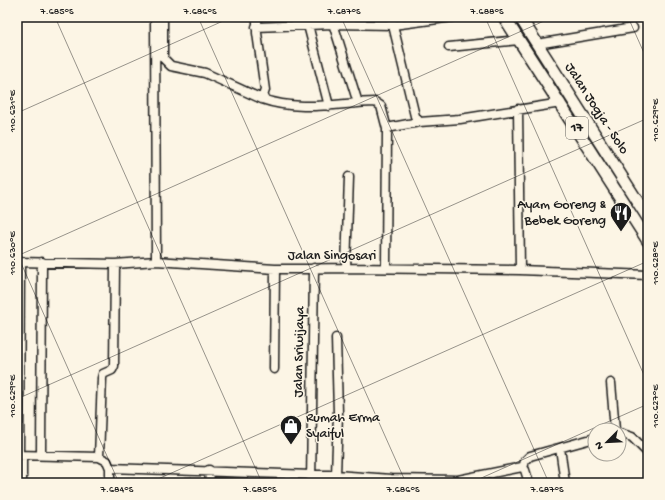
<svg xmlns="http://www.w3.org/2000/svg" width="665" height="500" font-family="'Gochi Hand',sans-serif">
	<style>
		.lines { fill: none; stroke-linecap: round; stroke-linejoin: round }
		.minor-casing { stroke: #1c1c1c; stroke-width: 11 }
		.highway-casing { stroke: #1c1c1c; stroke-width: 14 }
		.minor { stroke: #fcf5e5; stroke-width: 8 }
		.highway { stroke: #fcf5e5; stroke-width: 11 }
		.ticks { fill: none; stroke: #1c1c1c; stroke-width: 1; stroke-opacity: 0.45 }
		.labels { text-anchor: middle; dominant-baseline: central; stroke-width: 3; stroke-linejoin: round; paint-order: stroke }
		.shield { fill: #fcf5e5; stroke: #5f5d58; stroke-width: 1 }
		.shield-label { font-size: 13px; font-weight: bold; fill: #1c1c1c }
		.street-label { font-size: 14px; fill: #1c1c1c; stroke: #fcf5e5 }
		.poi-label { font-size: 14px; fill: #1c1c1c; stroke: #fcf5e5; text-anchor: end }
		.neatline { fill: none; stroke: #1c1c1c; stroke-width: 1.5 }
		.ticks-label { font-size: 10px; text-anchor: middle; fill: #1c1c1c }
	</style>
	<rect width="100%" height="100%" fill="#fcf5e5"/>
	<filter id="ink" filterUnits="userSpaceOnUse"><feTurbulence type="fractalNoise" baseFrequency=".025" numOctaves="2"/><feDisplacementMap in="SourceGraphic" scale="8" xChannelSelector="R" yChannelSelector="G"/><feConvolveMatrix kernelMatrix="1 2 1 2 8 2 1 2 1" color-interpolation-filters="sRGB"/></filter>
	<g filter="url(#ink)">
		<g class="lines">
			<g class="minor-casing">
				<path id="minor" d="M155,17L156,261
					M163,17V58L171,66L205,73L262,99
					M257,17V33L265,90L262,99C299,112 338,103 375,102L381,106L387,129L386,268
					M331,17L358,103
					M391,17L415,116L419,122L460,119L561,103
					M308,25L329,106
					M256,27L333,24L393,25L453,17
					M537,44L633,28
					M449,47L519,40
					M518,109L520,270
					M387,128L419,122
					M17,262L115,264L156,261L275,269L350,268L520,270L648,275
					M346,268L349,177
					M274,369L275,269
					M611,383L615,430
					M619,433L632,437L648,453
					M560,448L565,483
					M17,455L99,457L107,461L110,468L311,475H336L391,479L458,480L522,467L525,470L529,483
					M19,455L20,262
					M22,455V483
					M41,455L42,262
					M99,457L102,378L103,374L112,370L114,366L115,264
					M110,468V483
					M523,468L525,461L530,456L595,438
					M209,470L210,483
					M336,475L338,413L336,338
					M311,483L314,268"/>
			</g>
			<g class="highway-casing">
				<path id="highway" d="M504,17L648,241
					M520,17L648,218"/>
			</g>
			<use href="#minor" class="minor"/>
			<use href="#highway" class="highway"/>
		</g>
	</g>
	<path class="ticks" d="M55,17L262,483M198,17L406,483M341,17L549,483M485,17L648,384M628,17L648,62M17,113L232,17M17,254L119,483M17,256L553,17M17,399L648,118M149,483L648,261M470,483L648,404"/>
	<defs>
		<g id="restaurant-pin" transform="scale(1.15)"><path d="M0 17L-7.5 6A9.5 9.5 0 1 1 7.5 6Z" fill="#1c1c1c" stroke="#fcf5e5"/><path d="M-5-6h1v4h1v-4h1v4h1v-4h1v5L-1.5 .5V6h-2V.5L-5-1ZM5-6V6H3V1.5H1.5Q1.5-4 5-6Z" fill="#fff"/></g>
		<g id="shop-pin" transform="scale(1.15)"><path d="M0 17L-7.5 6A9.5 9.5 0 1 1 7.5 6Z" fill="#1c1c1c" stroke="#fcf5e5"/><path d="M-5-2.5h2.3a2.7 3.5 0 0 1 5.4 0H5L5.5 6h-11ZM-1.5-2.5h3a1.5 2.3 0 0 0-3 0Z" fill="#fff"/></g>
	</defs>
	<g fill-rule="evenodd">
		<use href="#restaurant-pin" x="621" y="213"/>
		<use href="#shop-pin" x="291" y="426"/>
	</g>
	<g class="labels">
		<rect class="shield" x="566" y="117" width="22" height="22" rx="3"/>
		<g class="shield-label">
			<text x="577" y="128">17</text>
		</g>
		<g class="street-label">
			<text transform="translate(596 109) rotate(57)">Jalan Jogja - Solo</text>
			<text x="332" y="256">Jalan Singosari</text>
			<text transform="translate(300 352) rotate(-89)">Jalan Sriwijaya</text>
		</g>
		<g class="poi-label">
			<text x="606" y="205">Ayam Goreng &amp;<tspan x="606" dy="16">Bebek Goreng</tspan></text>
			<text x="306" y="418" text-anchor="start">Rumah Erma<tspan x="306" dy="16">Syaiful</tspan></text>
		</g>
	</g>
	<rect width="665" height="500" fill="none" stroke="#fcf5e5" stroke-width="44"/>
	<g transform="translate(607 442) rotate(246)"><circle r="19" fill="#fcf5e5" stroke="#a29e95"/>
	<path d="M0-3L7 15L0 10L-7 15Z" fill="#1c1c1c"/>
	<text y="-6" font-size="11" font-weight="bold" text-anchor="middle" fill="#1c1c1c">N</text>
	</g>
	<rect x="22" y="22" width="621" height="456" class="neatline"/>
	<g class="ticks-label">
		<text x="57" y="14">7.685°S</text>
		<text x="200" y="14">7.686°S</text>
		<text x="344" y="14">7.687°S</text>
		<text x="487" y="14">7.688°S</text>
		<text transform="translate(11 111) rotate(-90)" y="4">110.631°E</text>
		<text transform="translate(654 120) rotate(-90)" y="4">110.629°E</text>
		<text transform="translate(11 253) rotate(-90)" y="4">110.630°E</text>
		<text transform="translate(654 263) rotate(-90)" y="4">110.628°E</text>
		<text transform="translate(11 396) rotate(-90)" y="4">110.629°E</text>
		<text transform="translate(654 406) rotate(-90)" y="4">110.627°E</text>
		<text x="117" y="492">7.684°S</text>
		<text x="260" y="492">7.685°S</text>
		<text x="403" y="492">7.686°S</text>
		<text x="547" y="492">7.687°S</text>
	</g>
</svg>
